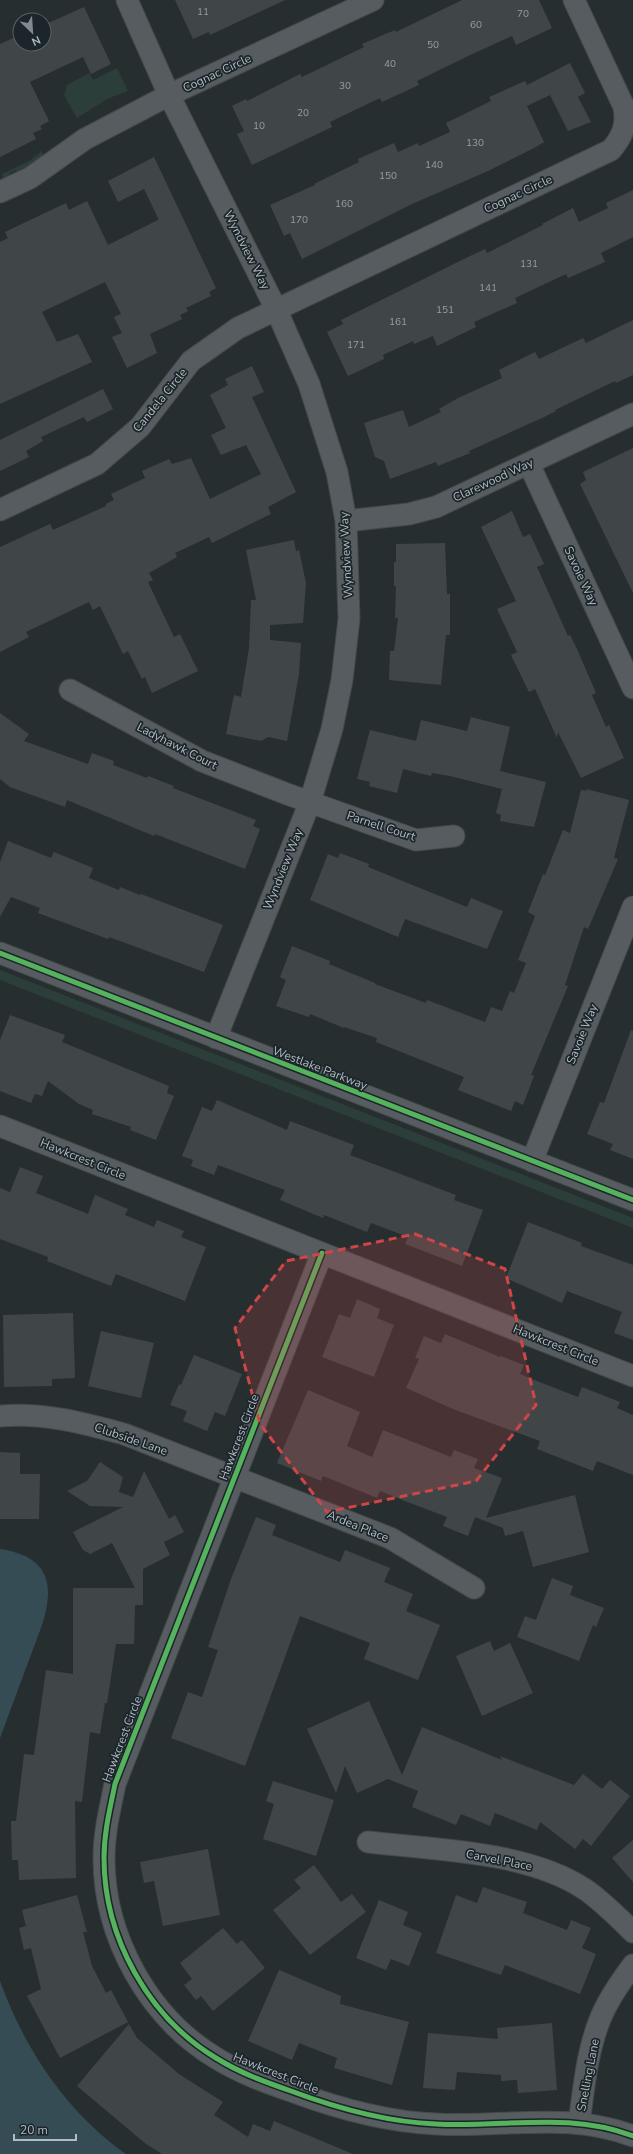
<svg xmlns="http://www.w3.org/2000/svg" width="633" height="2154" font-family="'Nunito Sans',sans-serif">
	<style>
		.green { fill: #2c3e39 }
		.water { fill: #364c55 }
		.building { fill: #404648 }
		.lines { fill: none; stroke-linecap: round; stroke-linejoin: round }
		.street-casing { stroke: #44494b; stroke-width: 23 }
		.street { stroke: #565c5f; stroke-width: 21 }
		.cycleway-casing { stroke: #1b252a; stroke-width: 8 }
		.cycleway { stroke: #56b35d; stroke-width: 5 }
		.marked { fill: #ce4647; fill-opacity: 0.2; stroke: #ce4647; stroke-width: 3; stroke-dasharray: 8 5; stroke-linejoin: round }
		.labels { text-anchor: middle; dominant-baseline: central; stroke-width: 3.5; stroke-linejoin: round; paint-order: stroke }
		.number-label { font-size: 10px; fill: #949ea4 }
		.street-label { font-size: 12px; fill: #b0bcc2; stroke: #1b252a }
	</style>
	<rect width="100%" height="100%" fill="#272e30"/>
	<path class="green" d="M117,68L128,91L107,99L77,118L64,95L67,85L89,73L93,80Z
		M42,151L43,158L17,172L16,170L9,173L10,176L0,181L3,178L2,174L29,161Z
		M0,970L633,1218V1228L0,980Z"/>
	<path class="water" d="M0,1549C47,1556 56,1582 42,1625L0,1738Z
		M0,1981C24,2048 67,2113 126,2154H0Z"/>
	<path class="building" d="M175,0H285L210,35L209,32L193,39Z
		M462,0H539L552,28L516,45L512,36L468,56L417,81L419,85L382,102L380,98L330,122L332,127L252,165L237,134L244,131L232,106L246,99L247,101L300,74L302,77L364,47L362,44L395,30L396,32Z
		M84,7L111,64L91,74L83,57L30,82L49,121L40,126L42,129L33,133L36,139L0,157V44L20,35V44H44V25Z
		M570,63L585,93L578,97L591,122L568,131L550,95L527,106L544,142L536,147L488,171L412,204L302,259L290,233L284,236L270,205L315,185L314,184L359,162L358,159L394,143L398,152L418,143L419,146L450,132L446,123L491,101L489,97L525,81L527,85Z
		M154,157L216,288L209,292L211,296L186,308L188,311L180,315L182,319L150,334L157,353L127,368L112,337L122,333L114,317L121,314L105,282L42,312L57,342L78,334L92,362L0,404V242L8,238L5,232L66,203L69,210L87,201L108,245L158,220V218L144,189L118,202L108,181Z
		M633,190V237L601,253L605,262L568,278L566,274L515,298L517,303L474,322L476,327L437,346L433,336L414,344L413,341L383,355L384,359L348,376L327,332L343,324L341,320L468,257L485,249L487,253L543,225L542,224L573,208L579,222L608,208L606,203Z
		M633,320V375L616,383L615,381L555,410L556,411L542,418L469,451L470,453L438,466L436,462L390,479L384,461L375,457L364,423L403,410L409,427L441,412L439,409L458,398L502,378L499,370L535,352L539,359L583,338L586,343Z
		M252,366L264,392L252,397L296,492L268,507L271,514L212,543L209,537L175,553L177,557L149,573L153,580L148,582L174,637L180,634L198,671L152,693L145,677L142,679L128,651L123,654L100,606L93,610L89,602L26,632L29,637L0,652V547L50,524L53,530L106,506V504L114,500L111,494L145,478L142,471L169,459L172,464L191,458L210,499L261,474L246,445L221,455L211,435L226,428L210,395L228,385L225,379Z
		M103,389L113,409L87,422L84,417L41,437L43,441L26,451L29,457L0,471V440Z
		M633,448V593L580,484L586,480L583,472Z
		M512,511L523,537L530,534L544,564L537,567L568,636L570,635L577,649L596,693L592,695L606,727L609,725L624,758L581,778L558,732L557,738L535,689L529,692L511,655L517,652L497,609L516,601L481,527Z
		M294,540L296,551L299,550L306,583L303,623L270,625V640L301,643L299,674L287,741L268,737L261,741L226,734L234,695L241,697L249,648L251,600H256L246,550Z
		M445,543L447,594H450V635H446L441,685L389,680L390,651H394L398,618H395L396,586H394V562H396V544Z
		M0,713L29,734L24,741L88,764L92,753L114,761L113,765L147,778L148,776L174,786L173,788L256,820L253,826L260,829L245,869L155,834L154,836L67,800L65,807L10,787L0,779Z
		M471,717L510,727L500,771L546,782L534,827L500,821L501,815L496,813L502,789L450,776L432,773L431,776L403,769L397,793L369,786L370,782L357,779L370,730L416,741L421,720L467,731Z
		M586,789L629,800L614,858L618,859L588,929L584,927L565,985L568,986L531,1075L534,1076L523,1105L515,1101L511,1111L458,1090L464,1077L376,1042L377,1038L344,1027V1028L310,1014L309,1017L276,1006L286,980L280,977L292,946L330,961L329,964L375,983V984L426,1003L427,1000L485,1022L491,1007L502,1011L510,991L514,993L526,963L518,960L535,916L528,912L543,874L545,875L563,830L570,833L581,790L587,791Z
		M8,841L51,858L54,852L93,868L89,878L119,890L120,887L140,895L141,894L223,925L204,972L109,937L108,939L38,913L40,908L11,897L0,917V862Z
		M340,853L369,864L368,867L467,907L471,898L503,911L487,949L405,919L398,937L310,900L328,854L338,858Z
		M10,1015L65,1035L62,1042L169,1086L167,1093L174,1096L156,1140L130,1130L131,1127L92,1114L93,1110L79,1104L48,1081L42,1096L35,1094L31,1103L0,1091V1040Z
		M631,1030L633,1031V1159L610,1150L613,1144L587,1134L600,1102L604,1103Z
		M217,1100L287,1130L290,1121L354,1145L350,1155L456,1195L454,1200L483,1210L462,1266L405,1244L408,1237L371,1223L367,1232L324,1215L323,1218L280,1200L285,1190L218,1165L214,1175L191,1166L193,1160L182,1156L202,1107L212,1111Z
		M20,1167L43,1176L36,1193L88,1214L95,1195L128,1209L125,1215L154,1227L157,1220L184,1231L181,1237L206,1247L185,1301L116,1274L111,1286L47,1261L48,1257L0,1239V1188L10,1192Z
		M528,1222L582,1243L581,1246L633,1265V1340L614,1333L622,1312L567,1291L562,1303L506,1278Z
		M357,1299L380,1309L377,1318L394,1325L374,1377L322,1357L339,1314L350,1318Z
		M73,1313L75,1378L52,1379V1386L4,1387L3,1315Z
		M101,1331L154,1343L141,1398L88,1386Z
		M445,1334L500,1357L501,1356L524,1365L520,1374L537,1381L578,1397L582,1387L620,1402L617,1408L633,1415V1475L597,1461L593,1471L537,1449L540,1441L453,1409L406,1388L419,1359L415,1358L424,1336L441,1343Z
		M194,1355L242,1374L225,1416L215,1412L207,1431L183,1421L187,1411L170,1405L179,1384L181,1385Z
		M308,1390L360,1412L347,1446L372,1457L383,1430L451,1457L454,1450L478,1459L474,1468L502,1478L486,1518L575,1495L589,1552L533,1567L523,1531L505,1536L503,1528L475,1517L468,1536L443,1526L447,1517L405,1501L380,1491L377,1498L323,1476L321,1481L277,1463Z
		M0,1452L20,1453V1474H40L39,1519H0Z
		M100,1462L123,1477L119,1492L133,1497L144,1471L169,1519L175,1515L184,1532L164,1542L170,1555L143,1569V1605H135L134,1644H116L107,1703H105L100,1734L90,1732L82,1802L75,1801L76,1878L19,1880L18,1860H12L11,1821H16L24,1754L34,1755L46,1670L73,1674V1588H135L112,1543L90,1554L83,1550L73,1532L123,1507L90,1506L67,1491L87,1481Z
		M256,1517L276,1525L272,1535L340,1562L345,1550L390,1568L384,1582L413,1594L406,1611L440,1625L418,1680L364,1659L370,1643L300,1616L245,1766L171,1738L188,1692L202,1697L218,1650L208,1647L231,1579Z
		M552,1578L573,1586L570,1595L604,1608L596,1627L593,1625L579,1661L517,1637L525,1616L536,1620Z
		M490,1641L494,1651L510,1643L533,1693L482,1716L456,1656Z
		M369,1701L402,1775L422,1727L502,1760L500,1756L574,1785L583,1774L602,1789L610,1780L630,1796L591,1846L583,1839L575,1849L540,1822L537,1830L495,1813L490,1826L461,1814L456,1825L412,1807L418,1791L388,1779L357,1793L345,1766L336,1793L307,1729Z
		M273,1781L334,1800L316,1856L263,1839L274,1804L266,1801Z
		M633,1840V1882L612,1858Z
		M208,1849L220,1915L163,1926L154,1881L144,1883L140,1862Z
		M314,1865L341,1902L352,1894L366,1912L310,1955L273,1910L301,1888L294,1880Z
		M483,1887L527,1902L523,1913L567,1930L571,1920L591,1928L582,1948L596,1954L580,1994L505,1965L501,1975L436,1953L456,1895L477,1903Z
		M77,1895L87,1932H83L92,1966L106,1993L111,1990L128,2022L60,2058L27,1996L41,1989L31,1948L24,1950L19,1928L26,1926L22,1910Z
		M379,1900L408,1912L403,1925L422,1933L409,1966L391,1959L386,1970L356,1958Z
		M223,1928L237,1944L242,1940L265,1968L213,2011L201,1996L196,2000L184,1985L192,1979L180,1963Z
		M279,1970L341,1996L340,2004L409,2022L392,2085L334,2068L337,2058L299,2043L292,2060L248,2041Z
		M552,2023L557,2090L518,2093L517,2080L501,2081V2075L457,2072L455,2090L423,2088L428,2033L498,2039L497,2028Z
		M129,2024L137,2038L179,2074L223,2102L214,2115L248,2137L253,2124L270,2131L274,2121L353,2154H162L146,2144L77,2086Z"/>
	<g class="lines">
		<g class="street-casing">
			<path id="street" d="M127,0L169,95L276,309L309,384L337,472L346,521L349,619L342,680L332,729L310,802L216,1038
				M0,192L30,178L85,139L169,95L373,0
				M529,464L633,688
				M0,510L97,464L140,427L191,361L238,328L611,150C623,136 627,125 624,107L574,0
				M346,521L409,514L436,507L633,414
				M70,690L202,761L287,794L416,840L454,836
				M0,953L633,1200
				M0,1126L633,1376
				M532,1161L633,907
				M322,1253L115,1784C110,1809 104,1832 104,1858C104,1937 148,2017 216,2058C240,2073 265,2082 291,2091C339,2109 386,2122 436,2124C503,2128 569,2111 633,2136
				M0,1416C42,1412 84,1423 124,1434L390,1538L474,1588
				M368,1842C435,1850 529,1851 586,1890C603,1902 618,1917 633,1932
				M579,2123C584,2088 587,2050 601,2017C609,1998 621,1981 633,1965"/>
		</g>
		<use href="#street" class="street"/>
		<g class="cycleway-casing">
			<path id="cycleway" d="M0,953L633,1200
				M322,1253L115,1784C110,1809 104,1832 104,1858C104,1937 148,2017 216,2058C240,2073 265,2082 291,2091C339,2109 386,2122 436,2124C503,2128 569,2111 633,2136"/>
		</g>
		<use href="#cycleway" class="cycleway"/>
	</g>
	<path class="marked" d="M415,1234L505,1269L536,1405L476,1481L327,1512L260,1424L235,1328L286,1261Z"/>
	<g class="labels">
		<g class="number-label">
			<text x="203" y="12">11</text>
			<text x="523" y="14">70</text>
			<text x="476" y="25">60</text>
			<text x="433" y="45">50</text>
			<text x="390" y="64">40</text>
			<text x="345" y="86">30</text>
			<text x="303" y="113">20</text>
			<text x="259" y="126">10</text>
			<text x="475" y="143">130</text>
			<text x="434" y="165">140</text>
			<text x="388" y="176">150</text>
			<text x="344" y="204">160</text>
			<text x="299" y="220">170</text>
			<text x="529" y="264">131</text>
			<text x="488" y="288">141</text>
			<text x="445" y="310">151</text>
			<text x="398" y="322">161</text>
			<text x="356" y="345">171</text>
		</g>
		<g class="street-label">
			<text transform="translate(217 73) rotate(-25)">Cognac Circle</text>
			<text transform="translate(518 194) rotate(-25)">Cognac Circle</text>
			<text transform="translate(247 250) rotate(63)">Wyndview Way</text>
			<text transform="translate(160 400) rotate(-51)">Candela Circle</text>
			<text transform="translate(493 480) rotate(-25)">Clarewood Way</text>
			<text transform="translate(346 555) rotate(-93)">Wyndview Way</text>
			<text transform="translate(581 576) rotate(65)">Savoie Way</text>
			<text transform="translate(177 746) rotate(27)">Ladyhawk Court</text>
			<text transform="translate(381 826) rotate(18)">Parnell Court</text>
			<text transform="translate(283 869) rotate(-68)">Wyndview Way</text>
			<text transform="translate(582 1034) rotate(-68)">Savoie Way</text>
			<text transform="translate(320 1068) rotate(21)">Westlake Parkway</text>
			<text transform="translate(83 1159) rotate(22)">Hawkcrest Circle</text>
			<text transform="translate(556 1345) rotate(22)">Hawkcrest Circle</text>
			<text transform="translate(239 1437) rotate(-69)">Hawkcrest Circle</text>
			<text transform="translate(131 1439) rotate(19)">Clubside Lane</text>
			<text transform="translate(358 1526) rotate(22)">Ardea Place</text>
			<text transform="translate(122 1739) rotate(-69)">Hawkcrest Circle</text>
			<text transform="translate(499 1860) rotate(11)">Carvel Place</text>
			<text transform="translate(276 2073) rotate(22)">Hawkcrest Circle</text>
			<text transform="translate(588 2075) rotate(-79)">Snelling Lane</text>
		</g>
	</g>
	<g transform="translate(32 32) rotate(155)"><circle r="19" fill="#1b252a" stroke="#576167"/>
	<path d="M0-3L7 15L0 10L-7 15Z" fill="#808a8f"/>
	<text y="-6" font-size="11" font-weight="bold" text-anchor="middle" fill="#b0bcc2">N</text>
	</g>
	<path d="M14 2134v6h62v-6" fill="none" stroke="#b0bcc2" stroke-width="2"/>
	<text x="20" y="2134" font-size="12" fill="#b0bcc2" stroke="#1b252a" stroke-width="3" paint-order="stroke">20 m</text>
</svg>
